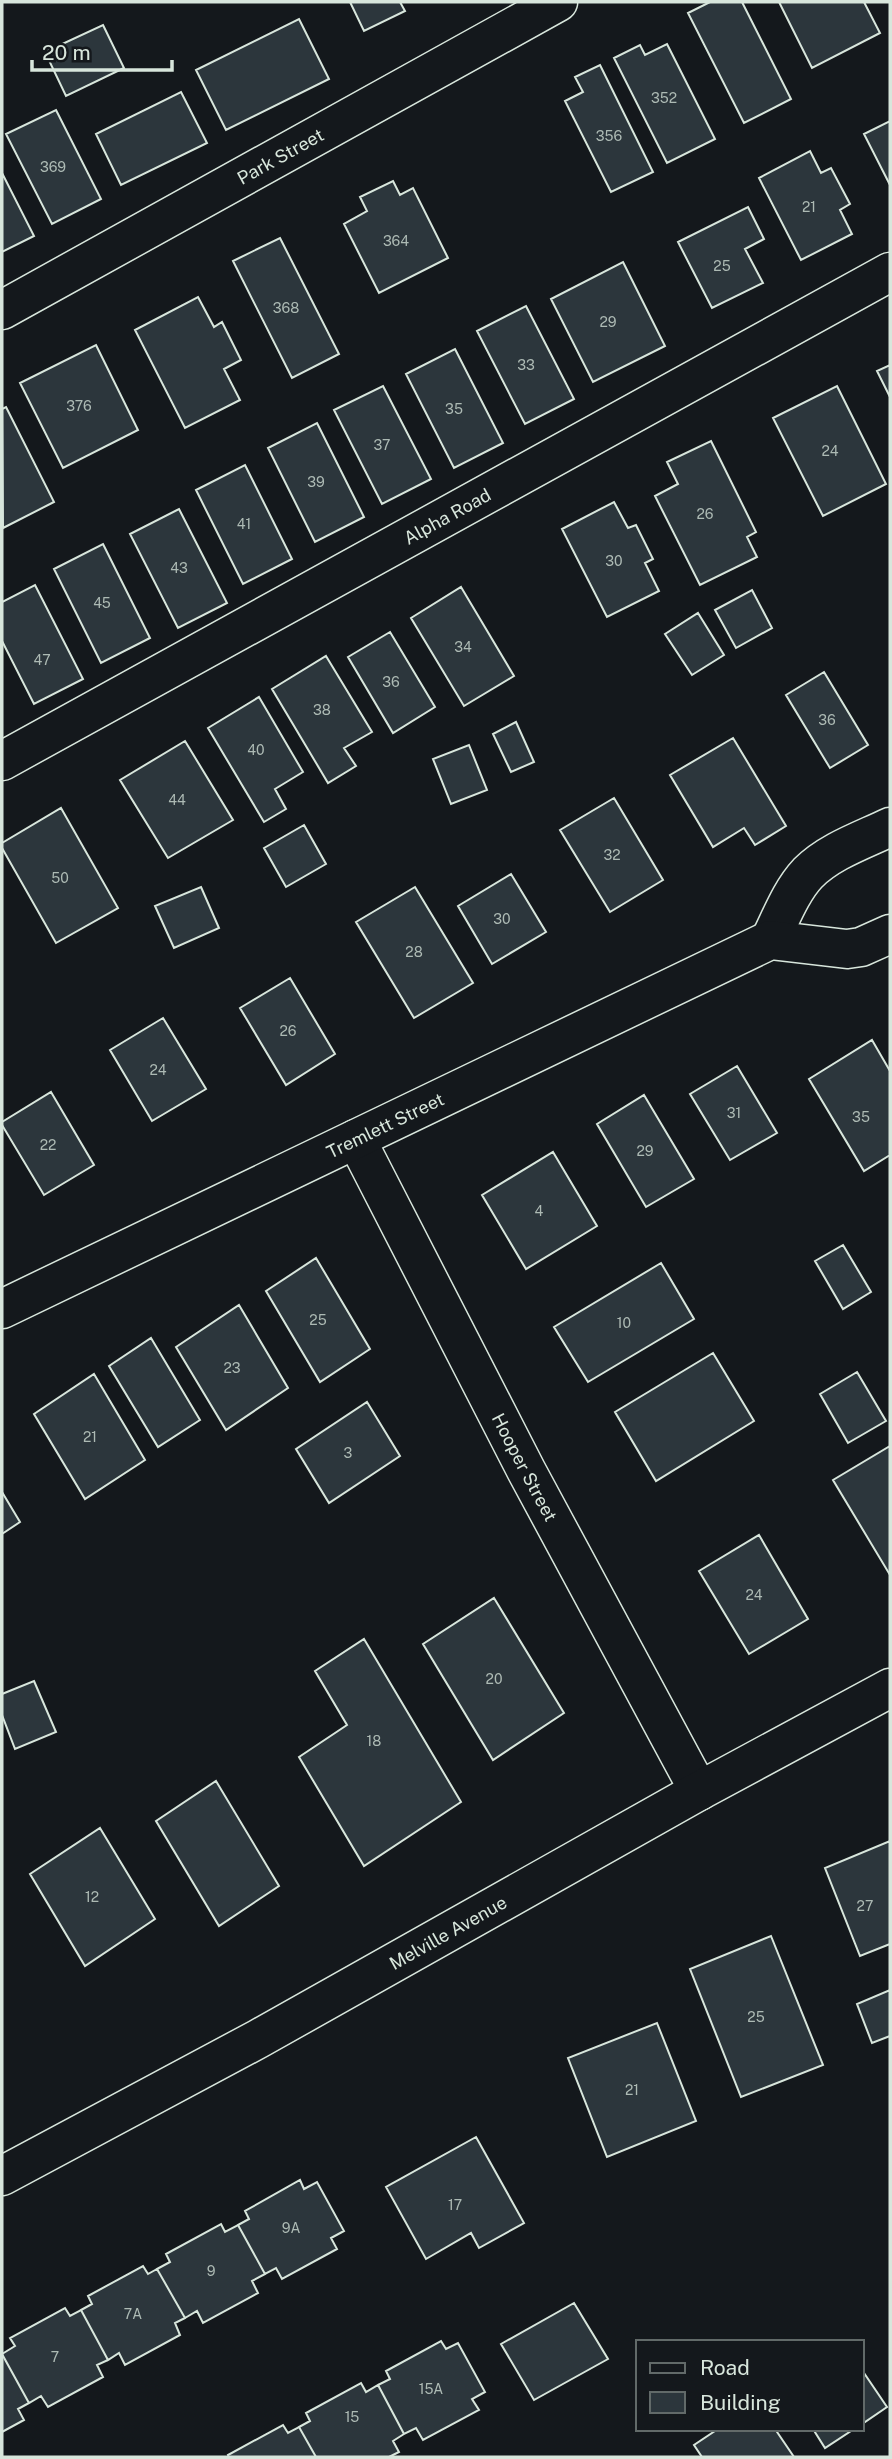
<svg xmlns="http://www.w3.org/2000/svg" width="892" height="2459" font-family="'Public Sans',sans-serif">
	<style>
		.building { fill: #2c363c; stroke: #d8e6dc; stroke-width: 2 }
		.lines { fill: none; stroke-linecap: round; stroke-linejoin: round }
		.minor-casing { stroke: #d8e6dc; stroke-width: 41 }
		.minor { stroke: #14181c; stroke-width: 38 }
		.labels { text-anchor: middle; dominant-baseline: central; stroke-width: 5; stroke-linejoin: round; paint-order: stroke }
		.number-label { font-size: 14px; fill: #adbab4 }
		.street-label { font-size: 18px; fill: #d8e6dc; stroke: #14181c }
	</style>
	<rect width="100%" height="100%" fill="#14181c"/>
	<path class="building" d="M350,2H400L405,11L364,31Z
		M710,2H742L791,99L744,123L688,13Z
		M779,2H864L880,33L812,68Z
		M299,19L329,79L226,130L196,70Z
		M103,25L124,68L66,96L45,52Z
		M667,44L715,139L667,163L614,58L640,45L645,55Z
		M600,65L653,172L611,192L565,101L583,92L575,77Z
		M181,92L207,143L121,185L96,134Z
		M56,110L101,199L52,224L6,134Z
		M890,121V185L864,134Z
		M810,151L821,173L831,168L850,204L840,210L852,234L801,260L759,178Z
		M2,173L34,236L2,252Z
		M393,181L400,195L413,188L448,258L379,293L344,224L367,211L360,197Z
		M748,207L764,239L745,249L763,283L712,308L678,242Z
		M280,238L339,354L292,378L233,261Z
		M623,262L665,346L593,382L551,299Z
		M198,297L214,327L222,322L241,360L224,369L240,400L185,428L135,330Z
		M526,306L574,399L525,424L477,331Z
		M96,345L138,430L63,468L20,383Z
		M455,349L503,443L454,468L406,374Z
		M890,365V397L877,371Z
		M383,386L431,479L382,504L334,410Z
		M837,386L886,484L823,516L773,418Z
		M6,407L54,502L3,528L2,409Z
		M317,423L364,517L315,542L268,448Z
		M711,441L756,532L747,537L757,557L700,585L655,496L678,484L667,462Z
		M245,465L292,559L243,584L196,490Z
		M614,502L628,528L636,525L653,559L645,563L659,591L607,617L562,529Z
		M179,509L227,603L178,628L130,534Z
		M103,544L150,638L101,663L54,569Z
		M35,585L83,679L34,704L2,641V602Z
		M461,587L514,676L464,706L411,618Z
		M752,590L772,628L736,648L715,610Z
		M698,613L724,655L692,675L665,634Z
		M390,632L435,707L393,733L348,657Z
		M326,656L372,732L344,748L356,766L328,783L272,689Z
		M824,672L868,745L830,768L786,695Z
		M259,697L303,772L275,789L286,809L264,822L208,728Z
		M516,722L534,762L511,772L493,734Z
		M733,738L786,826L755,845L744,828L713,847L670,775Z
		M185,741L233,820L168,858L120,780Z
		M469,745L487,790L451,804L433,759Z
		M614,798L663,880L610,912L560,830Z
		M61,808L118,908L56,943L2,848V843Z
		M304,825L326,864L286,887L264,848Z
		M511,874L546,932L492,964L458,906Z
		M201,887L219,928L174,948L155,906Z
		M415,887L473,983L414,1018L356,922Z
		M290,978L335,1054L286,1085L240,1008Z
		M163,1018L206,1089L152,1121L110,1050Z
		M872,1040L890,1071V1155L864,1171L809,1079Z
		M737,1066L777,1133L730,1160L690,1094Z
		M51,1092L94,1165L44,1195L2,1125V1122Z
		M644,1095L694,1179L646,1207L597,1124Z
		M553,1152L597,1226L526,1269L482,1195Z
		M843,1245L871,1292L843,1309L815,1261Z
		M316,1258L370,1349L320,1382L266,1291Z
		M661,1263L694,1319L588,1382L554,1327Z
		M239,1305L288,1388L226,1430L176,1347Z
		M151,1338L200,1420L158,1447L109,1366Z
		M713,1353L754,1421L656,1481L615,1412Z
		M857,1372L886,1421L848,1443L820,1394Z
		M94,1374L145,1460L85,1499L34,1414Z
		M367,1402L400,1456L329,1503L296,1449Z
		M890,1446V1575L833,1480Z
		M2,1492L20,1522L2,1534Z
		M759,1535L808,1619L749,1654L699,1571Z
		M494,1598L564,1713L493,1760L423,1644Z
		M364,1639L461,1802L364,1866L299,1757L347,1725L315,1671Z
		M34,1681L56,1732L15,1749L2,1715V1694Z
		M216,1781L279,1886L219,1926L156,1821Z
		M100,1828L155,1919L85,1966L30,1874Z
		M890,1841V1944L860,1956L825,1868Z
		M771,1936L823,2065L741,2097L690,1969Z
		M890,1990V2036L872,2043L857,2004Z
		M657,2023L696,2121L607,2157L568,2058Z
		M476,2137L524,2223L479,2248L471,2233L426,2259L386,2187Z
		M300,2180L304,2189L317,2182L344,2231L331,2238L337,2249L282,2279L276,2268L265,2274L238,2225L249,2219L245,2211Z
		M221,2224L225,2232L238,2225L265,2274L252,2281L258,2293L203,2323L197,2311L185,2318L157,2269L170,2262L166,2254Z
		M143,2266L148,2274L157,2269L185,2318L175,2323L180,2335L125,2365L119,2353L108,2360L81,2310L92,2304L88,2296Z
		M574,2303L608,2359L534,2400L501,2344Z
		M65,2308L70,2316L81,2310L108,2360L97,2365L103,2377L48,2407L41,2396L29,2403L2,2354L15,2346L10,2338Z
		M441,2341L446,2349L458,2343L485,2392L472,2399L479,2410L423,2440L416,2428L404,2434L378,2385L390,2379L386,2371Z
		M2,2354L29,2403L18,2409L24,2420L2,2432Z
		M862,2370L887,2407L862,2424Z
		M361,2383L366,2392L378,2385L404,2434L393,2441L399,2452L389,2457H316L299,2427L310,2421L306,2413Z
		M283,2425L288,2433L299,2427L316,2457H229L228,2455Z
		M718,2429H775L794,2457H702L694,2445Z
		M813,2429H854L825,2448Z"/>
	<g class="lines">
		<g class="minor-casing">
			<g id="minor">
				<path id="s1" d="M2,310L558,2"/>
				<path id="s2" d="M2,761L890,272"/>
				<path d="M770,940C781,918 791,891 808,873C830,851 863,840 890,827"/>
				<path id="s3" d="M356,1139L526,1470L699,1791"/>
				<path id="s4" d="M2,1309L770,940L847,949L861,947L890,934"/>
				<path id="s5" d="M2,2176L258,2039L699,1791L890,1688"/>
			</g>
		</g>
		<use href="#minor" class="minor"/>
	</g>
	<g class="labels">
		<g class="number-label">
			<text x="664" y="98">352</text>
			<text x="609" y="136">356</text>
			<text x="53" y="167">369</text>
			<text x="809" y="207">21</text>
			<text x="396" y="241">364</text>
			<text x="722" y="266">25</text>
			<text x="286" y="308">368</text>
			<text x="608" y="322">29</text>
			<text x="526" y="365">33</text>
			<text x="79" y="406">376</text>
			<text x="454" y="409">35</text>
			<text x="382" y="445">37</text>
			<text x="830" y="451">24</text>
			<text x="316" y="482">39</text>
			<text x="705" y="514">26</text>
			<text x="244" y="524">41</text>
			<text x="614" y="561">30</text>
			<text x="179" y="568">43</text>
			<text x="102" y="603">45</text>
			<text x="463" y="647">34</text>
			<text x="42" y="660">47</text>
			<text x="391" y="682">36</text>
			<text x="322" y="710">38</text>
			<text x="827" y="720">36</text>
			<text x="256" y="750">40</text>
			<text x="177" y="800">44</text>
			<text x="612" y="855">32</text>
			<text x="60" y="878">50</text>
			<text x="502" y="919">30</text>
			<text x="414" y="952">28</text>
			<text x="288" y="1031">26</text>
			<text x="158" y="1070">24</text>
			<text x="734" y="1113">31</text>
			<text x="861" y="1117">35</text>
			<text x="48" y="1145">22</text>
			<text x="645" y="1151">29</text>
			<text x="539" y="1211">4</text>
			<text x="318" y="1320">25</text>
			<text x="624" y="1323">10</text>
			<text x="232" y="1368">23</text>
			<text x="90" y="1437">21</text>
			<text x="348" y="1453">3</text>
			<text x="754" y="1595">24</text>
			<text x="494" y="1679">20</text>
			<text x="374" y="1741">18</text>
			<text x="92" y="1897">12</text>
			<text x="865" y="1906">27</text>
			<text x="756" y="2017">25</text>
			<text x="632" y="2090">21</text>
			<text x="455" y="2205">17</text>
			<text x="291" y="2228">9A</text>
			<text x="211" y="2271">9</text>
			<text x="133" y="2314">7A</text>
			<text x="55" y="2357">7</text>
			<text x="431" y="2389">15A</text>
			<text x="352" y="2417">15</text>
		</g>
		<g class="street-label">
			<text stroke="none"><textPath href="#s1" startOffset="318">Park Street</textPath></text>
			<text stroke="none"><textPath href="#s2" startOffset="508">Alpha Road</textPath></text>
			<text stroke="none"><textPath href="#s4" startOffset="425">Tremlett Street</textPath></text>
			<text stroke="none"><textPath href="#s3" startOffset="369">Hooper Street</textPath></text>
			<text stroke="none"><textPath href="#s5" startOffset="508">Melville Avenue</textPath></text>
		</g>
	</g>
	<rect width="892" height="2459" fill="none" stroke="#d8e6dc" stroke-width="7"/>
	<rect x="636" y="2340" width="228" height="91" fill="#14181c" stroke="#626a69" stroke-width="2"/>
	<rect x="650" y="2363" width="35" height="10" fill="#14181c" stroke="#626a69" stroke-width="2"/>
	<text x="700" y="2375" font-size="21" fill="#d8e6dc">Road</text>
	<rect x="650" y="2392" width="35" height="21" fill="#2c363c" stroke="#626a69" stroke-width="2"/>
	<text x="700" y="2410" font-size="21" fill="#d8e6dc">Building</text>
	<path d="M32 60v10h140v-10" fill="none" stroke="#d8e6dc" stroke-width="3.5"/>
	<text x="42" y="60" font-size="21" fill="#d8e6dc" stroke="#14181c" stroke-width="5" paint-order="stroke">20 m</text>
</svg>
